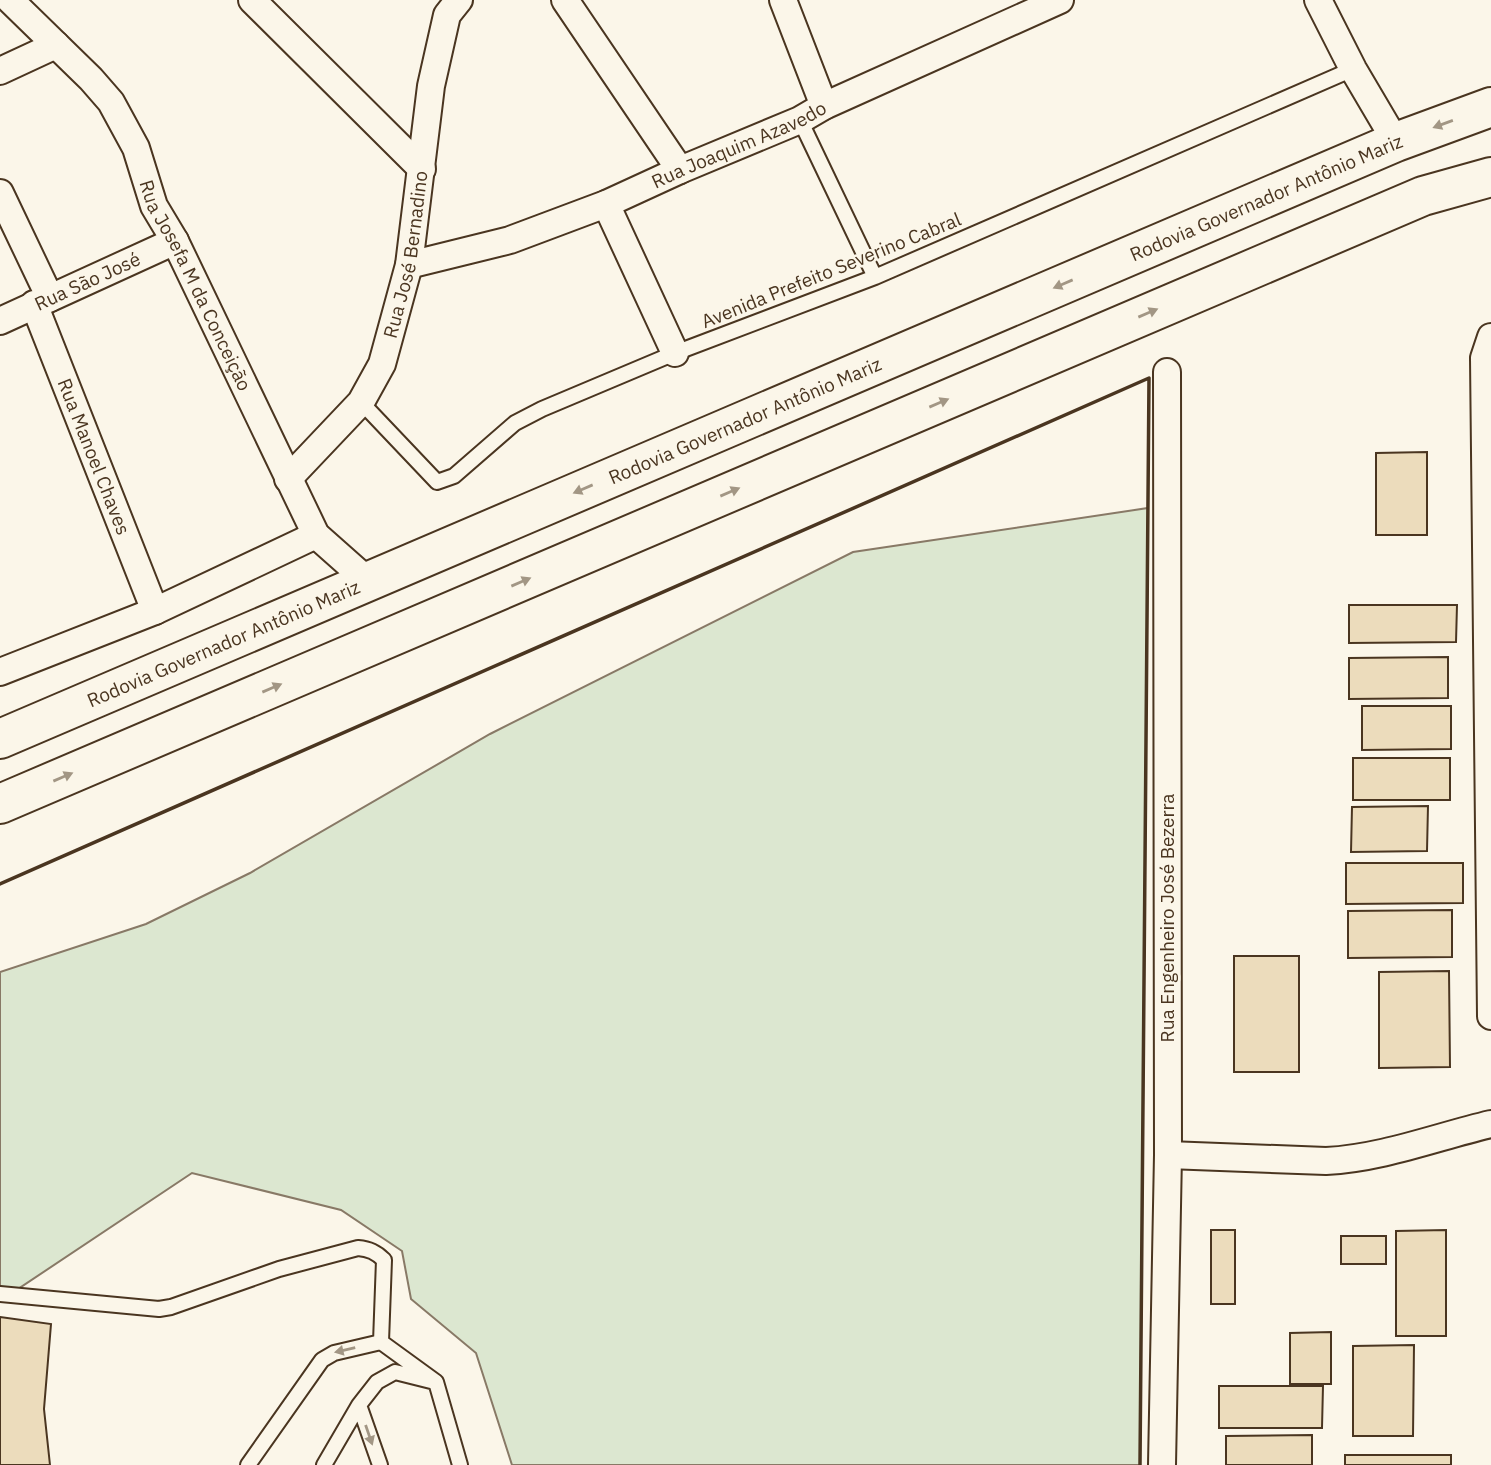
<svg xmlns="http://www.w3.org/2000/svg" width="1491" height="1465" font-family="'IBM Plex Sans',sans-serif">
	<style>
		.green { fill: #dce7d0; stroke: #887966; stroke-width: 2 }
		.building { fill: #ecdcbc; stroke: #4a3520; stroke-width: 2 }
		.lines { fill: none; stroke-linecap: round; stroke-linejoin: round }
		.service-casing { stroke: #4a3520; stroke-width: 18 }
		.minor-casing { stroke: #4a3520; stroke-width: 30 }
		.trunk-casing { stroke: #4a3520; stroke-width: 42 }
		.service { stroke: #fbf6e9; stroke-width: 14 }
		.minor { stroke: #fbf6e9; stroke-width: 26 }
		.trunk { stroke: #fbf6e9; stroke-width: 38 }
		.wall { stroke: #4a3520; stroke-width: 3.5 }
		.oneway { fill: #a29684 }
		.labels { text-anchor: middle; dominant-baseline: central; stroke-width: 5; stroke-linejoin: round; paint-order: stroke }
		.street-label { font-size: 19px; fill: #4a3520; stroke: #fbf6e9 }
	</style>
	<rect width="100%" height="100%" fill="#fbf6e9"/>
	<path class="green" d="M1148,508L1140,1465H512L476,1353L411,1299L402,1251L341,1210L192,1173L0,1301V972L146,924L250,873L490,734L853,552Z"/>
	<path class="building" d="M1427,452V535H1376V453Z
		M1349,605H1457L1456,642L1349,643Z
		M1448,657V698L1349,699V658Z
		M1362,706H1451V749L1362,750Z
		M1353,758H1450V800H1353Z
		M1428,806L1427,851L1351,852L1352,807Z
		M1346,863H1463V903L1346,904Z
		M1452,910V957L1348,958V911Z
		M1234,956H1299V1072H1234Z
		M1449,971L1450,1067L1379,1068V972Z
		M1211,1230H1235V1304H1211Z
		M1446,1230V1336H1396V1231Z
		M1341,1236H1386V1264H1341Z
		M0,1317L51,1324L44,1409L50,1465H0Z
		M0,1317L51,1324L44,1409L50,1465H0Z
		M1331,1332V1384H1290V1333Z
		M1414,1345L1413,1436H1353V1346Z
		M1219,1386H1323L1322,1428H1219Z
		M1312,1435V1465H1226V1436Z
		M1345,1455H1451V1465H1345Z"/>
	<g class="lines">
		<g class="service-casing">
			<path id="service" d="M800,120L875,277
				M361,402L437,482L454,476L515,423L542,409L675,353L875,277L1353,69
				M0,1294L159,1309L171,1307L279,1269L358,1248C369,1249 376,1252 384,1260L381,1342
				M359,1405L380,1465
				M248,1465L322,1360L334,1353L381,1342L436,1382L460,1465
				M324,1465L359,1405L377,1382L395,1372L431,1381"/>
		</g>
		<g class="minor-casing">
			<g id="minor">
				<path id="s1" d="M10,0L91,79L111,102L136,148L154,206L175,241L316,535L369,582"/>
				<path d="M252,0L422,169"/>
				<path d="M565,0L680,170"/>
				<path d="M783,0L824,106"/>
				<path d="M1318,0L1353,69L1396,142"/>
				<path d="M0,71L56,45"/>
				<path d="M0,193L50,298"/>
				<path d="M606,204L675,353"/>
				<path id="s2" d="M409,265L510,240L606,204L680,170L800,120L824,106L1060,0"/>
				<path id="s3" d="M34,304L155,611"/>
				<path id="s4" d="M0,321L175,241"/>
				<path d="M1491,337L1484,358L1491,1016"/>
				<path id="s5" d="M288,479L361,402L382,364L409,265L431,86L447,15L459,0"/>
				<path d="M0,672L155,611L316,535"/>
				<path d="M1168,1155L1326,1161C1383,1158 1436,1137 1491,1124"/>
				<path d="M1162,1465L1168,1155L1167,372"/>
			</g>
		</g>
		<g class="trunk-casing">
			<g id="trunk">
				<path id="s6" d="M0,739L1396,142L1491,107"/>
				<path d="M0,804L1423,196L1491,177"/>
			</g>
		</g>
		<use href="#service" class="service"/>
		<use href="#minor" class="minor"/>
		<use href="#trunk" class="trunk"/>
		<path class="wall" d="M0,884L1149,378L1140,1465"/>
	</g>
	<defs><path id="oneway-solid" d="M-6-.8H1V-3.2L6.5 0L1 3.2V.8H-6Z" transform="scale(1.75)"/></defs>
	<g class="oneway">
		<use href="#oneway-solid" transform="translate(1443 124) rotate(160)"/>
		<use href="#oneway-solid" transform="translate(1063 284) rotate(157)"/>
		<use href="#oneway-solid" transform="translate(1148 313) rotate(-23)"/>
		<use href="#oneway-solid" transform="translate(939 403) rotate(-23)"/>
		<use href="#oneway-solid" transform="translate(583 489) rotate(157)"/>
		<use href="#oneway-solid" transform="translate(730 492) rotate(-23)"/>
		<use href="#oneway-solid" transform="translate(521 582) rotate(-23)"/>
		<use href="#oneway-solid" transform="translate(272 688) rotate(-23)"/>
		<use href="#oneway-solid" transform="translate(63 777) rotate(-23)"/>
		<use href="#oneway-solid" transform="translate(345 1350) rotate(167)"/>
		<use href="#oneway-solid" transform="translate(369 1435) rotate(71)"/>
	</g>
	<g class="labels">
		<g class="street-label">
			<text stroke="none"><textPath href="#s2" startOffset="352">Rua Joaquim Azavedo</textPath></text>
			<text stroke="none"><textPath href="#s6" startOffset="1377">Rodovia Governador Antônio Mariz</textPath></text>
			<text stroke="none"><textPath href="#s5" startOffset="262">Rua José Bernadino</textPath></text>
			<text transform="translate(831 270) rotate(-22)">Avenida Prefeito Severino Cabral</text>
			<text stroke="none"><textPath href="#s4" startOffset="96">Rua São José</textPath></text>
			<text stroke="none"><textPath href="#s1" startOffset="346">Rua Josefa M da Conceição</textPath></text>
			<text stroke="none"><textPath href="#s6" startOffset="810">Rodovia Governador Antônio Mariz</textPath></text>
			<text stroke="none"><textPath href="#s3" startOffset="164">Rua Manoel Chaves</textPath></text>
			<text stroke="none"><textPath href="#s6" startOffset="243">Rodovia Governador Antônio Mariz</textPath></text>
			<text transform="translate(1167 918) rotate(-90)">Rua Engenheiro José Bezerra</text>
		</g>
	</g>
</svg>
